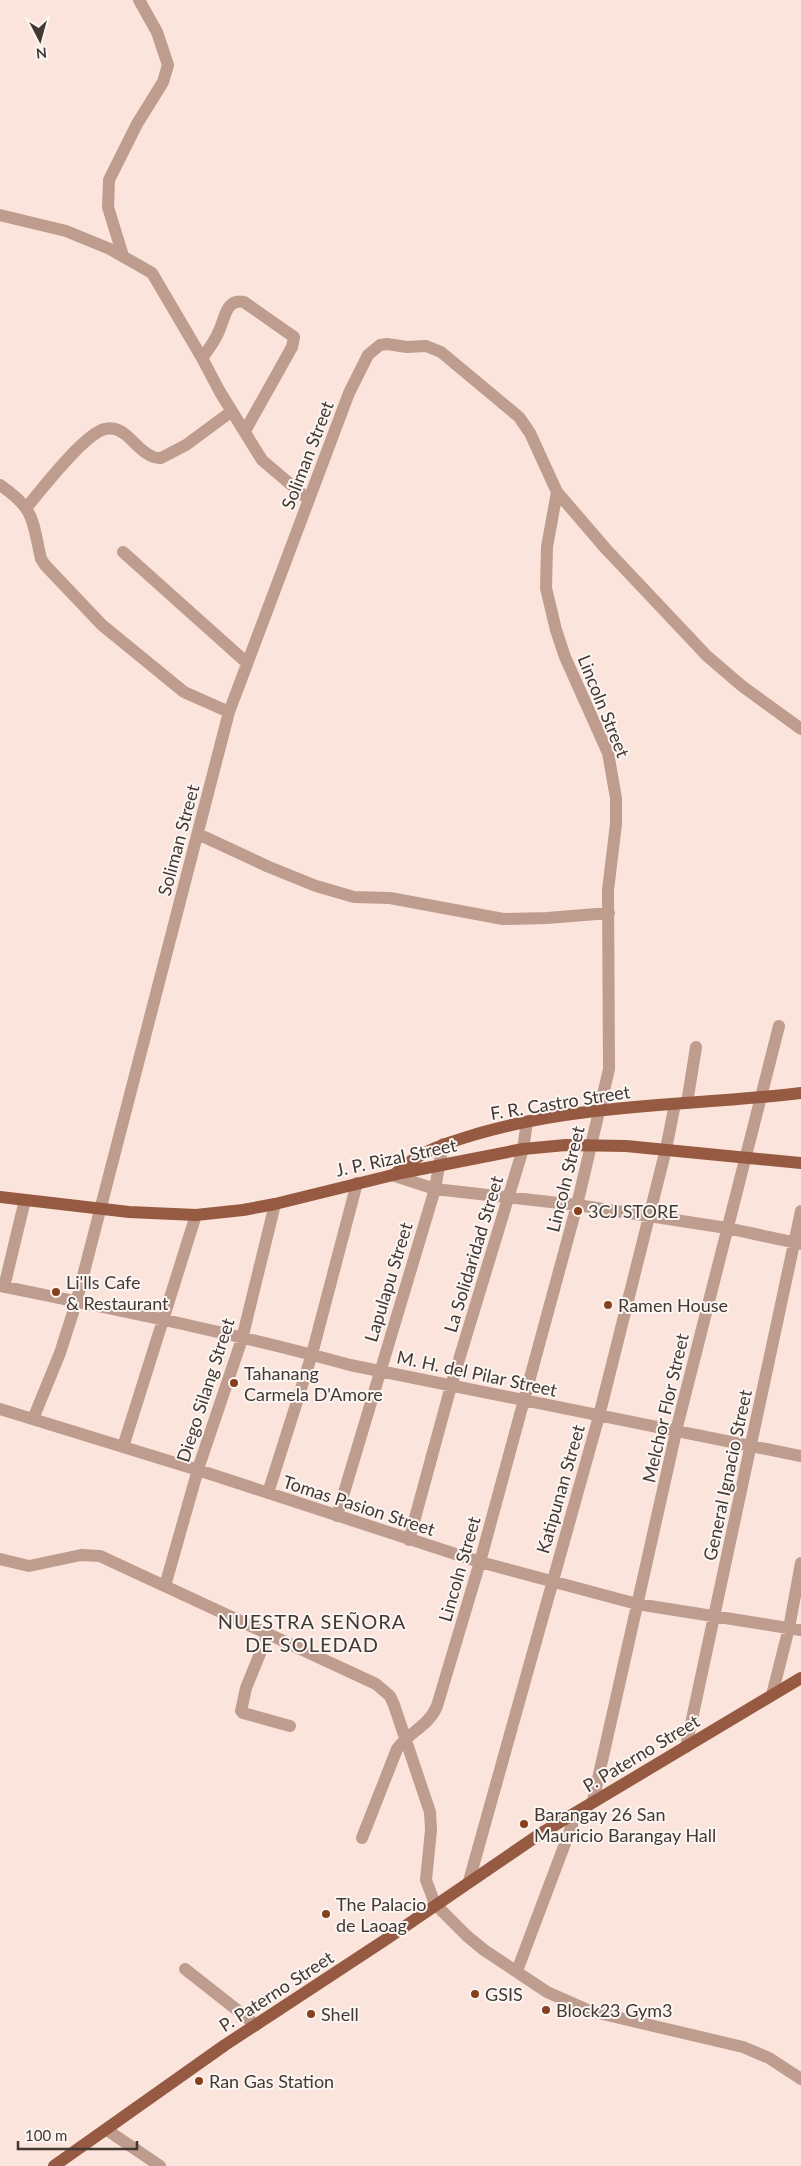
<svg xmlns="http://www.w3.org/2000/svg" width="801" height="2166" font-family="Lato,sans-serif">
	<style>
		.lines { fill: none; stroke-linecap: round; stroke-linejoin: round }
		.minor { stroke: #be9c8e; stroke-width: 12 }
		.major { stroke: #955a41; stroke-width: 12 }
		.poi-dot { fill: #873f1e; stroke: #fcf6f3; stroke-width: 2 }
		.labels { text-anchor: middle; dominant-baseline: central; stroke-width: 4; stroke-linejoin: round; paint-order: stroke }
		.street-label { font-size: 18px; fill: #433833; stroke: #fcf6f3 }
		.poi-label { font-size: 18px; fill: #433833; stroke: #fcf6f3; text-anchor: start }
		.quarter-label { font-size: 20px; letter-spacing: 1px; fill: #433833; stroke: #fcf6f3 }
	</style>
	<rect width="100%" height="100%" fill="#fbe4db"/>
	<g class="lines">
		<path class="minor" d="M0,215L66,231L110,249L152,273L202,358L220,392L262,460L309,500
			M123,256L108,207L109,180L137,124L163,82L168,65L157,32L139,0
			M202,358C209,349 215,341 219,331C225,318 226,298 244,302L294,337L292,347L245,431
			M0,485C35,509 32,519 41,559L45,565L102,625L184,692L229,712
			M27,507C41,490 85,433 105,429C113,427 120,430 126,435C136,443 147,459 161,458L186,445L232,411
			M123,552L247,663
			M198,834L269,867L316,886L354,897L390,898L503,919L547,918L609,913
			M687,1103L696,1047
			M392,1175L435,1189L577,1205L649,1216L727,1228L801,1244
			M0,1286C117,1310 235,1333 350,1365L801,1456
			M4,1287L25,1200
			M0,1409L198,1470L480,1562L637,1604L801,1630
			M33,1419L60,1353L76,1303L229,712L349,393L368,355L380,345L387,344L407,347L426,346L441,352L519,417L530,433L557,492L606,549L707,656L742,686L801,729
			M123,1447L196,1215
			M268,1493L312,1354L357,1183
			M337,1516L435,1189L443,1144
			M409,1540L451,1386L523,1149L527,1122
			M0,1559L29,1566L81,1555L100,1556L376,1684L390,1696L394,1705L430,1812L431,1830L426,1880L435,1904L467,1936L484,1950L547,1992L590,2011L743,2047L769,2058L801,2079
			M165,1586L199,1466L242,1339L275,1204
			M268,1634L246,1688L241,1711L243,1713L290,1726
			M772,1695L789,1628L801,1563
			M686,1747L801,1211
			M593,1801L678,1423L779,1026
			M362,1838L397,1749C409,1732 429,1726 437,1706L480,1562L577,1205L609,1069L608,890L616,824V798L608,753L565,657L556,630L546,588L547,547L557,492
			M469,1881L599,1416L666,1149L675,1104
			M185,1969L256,2025
			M517,1971L572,1825L568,1817
			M107,2130L160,2166"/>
		<path class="major" d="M395,1174C420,1150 447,1143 480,1133C584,1103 694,1106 801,1093
			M0,1197L129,1212L196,1215L243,1210L275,1204L401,1173L523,1149L566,1145L626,1146L801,1163
			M54,2166L225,2045L385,1940L540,1834L801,1678"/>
	</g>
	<g class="poi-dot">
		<circle cx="578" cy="1211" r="5"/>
		<circle cx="56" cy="1292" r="5"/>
		<circle cx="608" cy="1305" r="5"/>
		<circle cx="234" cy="1383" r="5"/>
		<circle cx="524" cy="1824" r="5"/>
		<circle cx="326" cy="1914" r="5"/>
		<circle cx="475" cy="1994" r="5"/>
		<circle cx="546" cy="2010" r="5"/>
		<circle cx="311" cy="2014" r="5"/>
		<circle cx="199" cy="2081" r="5"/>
	</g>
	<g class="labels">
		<g class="street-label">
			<text transform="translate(307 455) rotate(-69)">Soliman Street</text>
			<text transform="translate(604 706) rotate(68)">Lincoln Street</text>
			<text transform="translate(178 840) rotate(-75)">Soliman Street</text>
			<text transform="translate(560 1102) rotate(-9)">F. R. Castro Street</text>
			<text transform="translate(396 1157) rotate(-12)">J. P. Rizal Street</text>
			<text transform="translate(565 1179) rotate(-76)">Lincoln Street</text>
			<text transform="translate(473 1254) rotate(-73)">La Solidaridad Street</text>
			<text transform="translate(388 1282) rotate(-73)">Lapulapu Street</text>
			<text transform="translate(477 1373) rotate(12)">M. H. del Pilar Street</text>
			<text transform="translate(205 1390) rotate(-72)">Diego Silang Street</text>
			<text transform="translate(665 1408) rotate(-77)">Melchor Flor Street</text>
			<text transform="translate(727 1475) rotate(-78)">General Ignacio Street</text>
			<text transform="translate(560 1489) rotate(-74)">Katipunan Street</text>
			<text transform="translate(359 1505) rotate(18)">Tomas Pasion Street</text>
			<text transform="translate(459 1569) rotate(-74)">Lincoln Street</text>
			<text transform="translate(641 1753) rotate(-31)">P. Paterno Street</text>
			<text transform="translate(276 1991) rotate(-33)">P. Paterno Street</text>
		</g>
		<g class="poi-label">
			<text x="588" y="1211">3CJ STORE</text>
			<text x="66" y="1282">Li'lls Cafe<tspan x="66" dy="21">&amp; Restaurant</tspan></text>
			<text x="618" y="1305">Ramen House</text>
			<text x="244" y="1373">Tahanang<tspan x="244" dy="21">Carmela D'Amore</tspan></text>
			<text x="534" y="1814">Barangay 26 San<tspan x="534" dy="21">Mauricio Barangay Hall</tspan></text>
			<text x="336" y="1904">The Palacio<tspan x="336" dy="21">de Laoag</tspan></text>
			<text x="485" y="1994">GSIS</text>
			<text x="556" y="2010">Block23 Gym3</text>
			<text x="321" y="2014">Shell</text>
			<text x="209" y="2081">Ran Gas Station</text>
		</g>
		<g class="quarter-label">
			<text x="312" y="1621">NUESTRA SEÑORA<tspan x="312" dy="23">DE SOLEDAD</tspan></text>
		</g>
	</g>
	<g transform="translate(40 40) rotate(174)" stroke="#fcf6f3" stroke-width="4" paint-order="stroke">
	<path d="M0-4L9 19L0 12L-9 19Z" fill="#433833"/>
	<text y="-8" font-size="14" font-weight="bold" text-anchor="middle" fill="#433833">N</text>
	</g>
	<path d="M18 2141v8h119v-8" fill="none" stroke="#433833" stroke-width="2.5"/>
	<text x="25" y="2141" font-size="15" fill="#433833" stroke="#fcf6f3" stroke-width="4" paint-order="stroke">100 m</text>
</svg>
